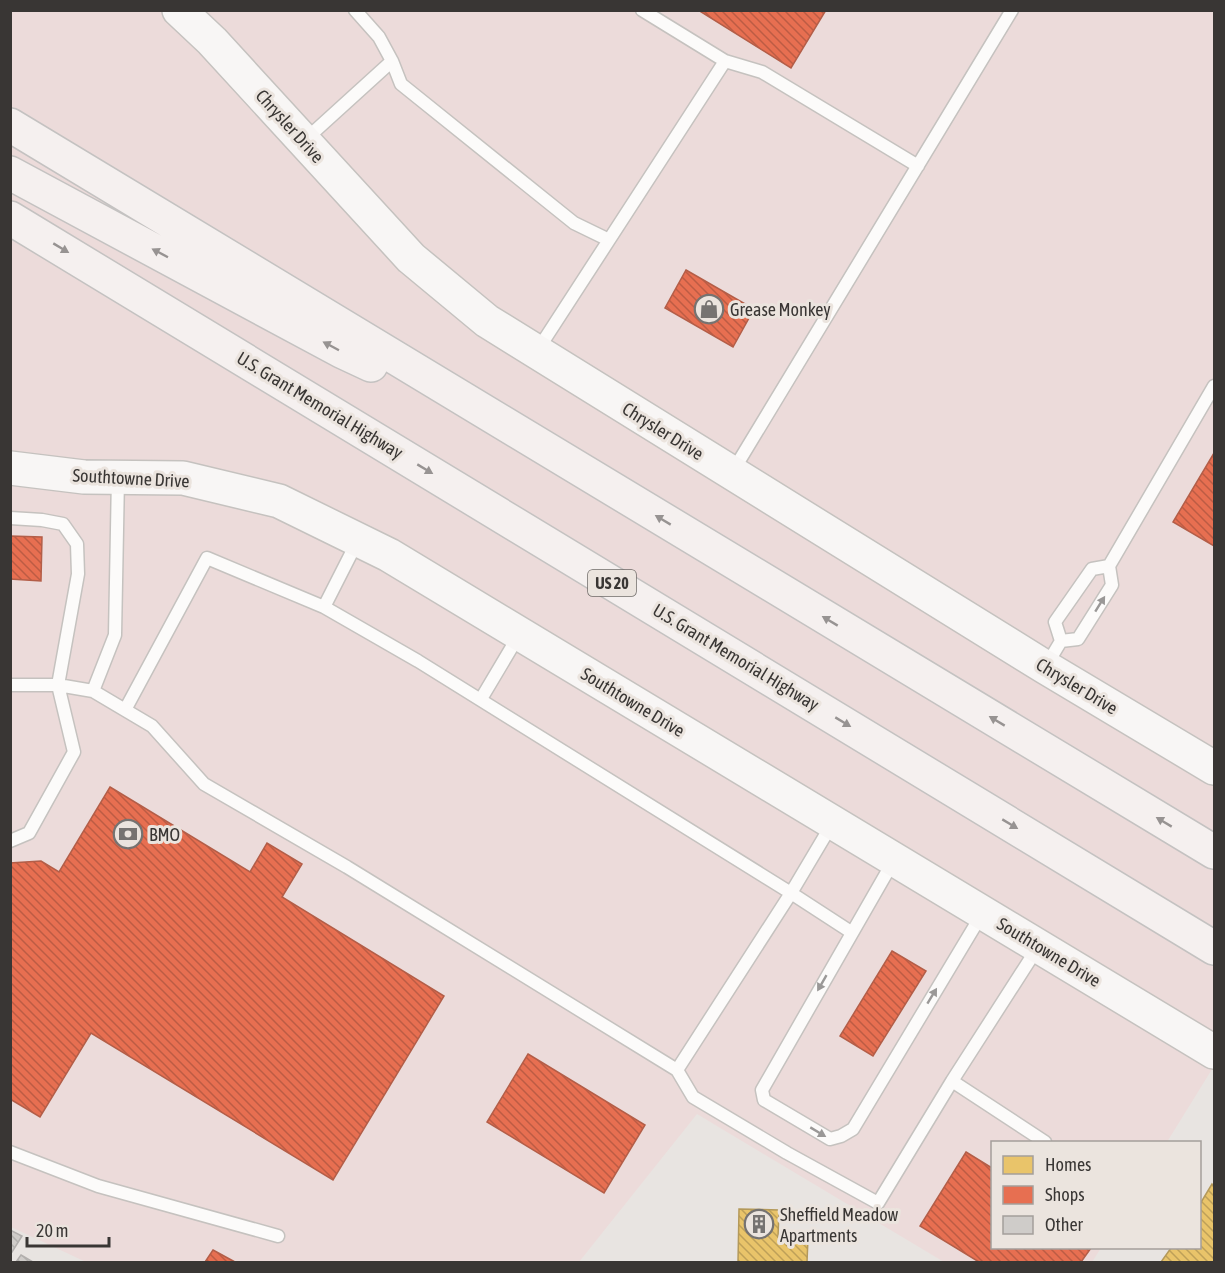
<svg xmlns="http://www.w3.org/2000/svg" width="1225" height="1273" font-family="'Asap Condensed',sans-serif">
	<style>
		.commercial { fill: #ecdbda }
		.homes { fill: url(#homes-back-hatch); stroke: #b4995a; stroke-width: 1.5 }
		.shops { fill: url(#shops-back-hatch); stroke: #b35e48; stroke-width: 1.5 }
		.building { fill: url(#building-back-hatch); stroke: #b2afad; stroke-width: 1.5 }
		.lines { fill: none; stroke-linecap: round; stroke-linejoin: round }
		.lane-casing { stroke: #c5c2bf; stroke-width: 15 }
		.secondary-casing { stroke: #c5c2bf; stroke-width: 36 }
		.primary-casing { stroke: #c4c2c1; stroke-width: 36 }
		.lane { stroke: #fcfbfa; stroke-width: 12 }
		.secondary { stroke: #f8f6f5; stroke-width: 33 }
		.primary { stroke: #f5f0ef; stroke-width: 33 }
		.oneway { fill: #979392 }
		.oneway2 { fill: #9a9897 }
		.labels { text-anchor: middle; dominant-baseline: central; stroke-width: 6; stroke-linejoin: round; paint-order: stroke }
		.shield { fill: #ebe4de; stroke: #6e6a67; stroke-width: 1.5 }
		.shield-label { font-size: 16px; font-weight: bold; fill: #393634 }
		.street-label { font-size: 18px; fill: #393634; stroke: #ebe4de }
		.poi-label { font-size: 18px; fill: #393634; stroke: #ebe4de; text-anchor: start }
	</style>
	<defs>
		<pattern id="homes-back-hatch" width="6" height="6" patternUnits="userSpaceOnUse" patternTransform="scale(1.5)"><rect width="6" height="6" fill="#e9c46a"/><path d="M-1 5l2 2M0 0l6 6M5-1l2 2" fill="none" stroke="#bea058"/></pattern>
		<pattern id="shops-back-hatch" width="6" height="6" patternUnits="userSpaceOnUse" patternTransform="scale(1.5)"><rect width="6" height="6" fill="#e76f51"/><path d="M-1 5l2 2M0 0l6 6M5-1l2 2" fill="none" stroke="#bc5c44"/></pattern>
		<pattern id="building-back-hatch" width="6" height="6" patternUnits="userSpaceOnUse" patternTransform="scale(1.5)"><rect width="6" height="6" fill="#cfccc9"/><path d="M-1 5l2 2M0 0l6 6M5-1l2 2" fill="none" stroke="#b2b0ad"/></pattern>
	</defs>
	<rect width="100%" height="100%" fill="#e8e4e1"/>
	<path class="commercial" d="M11,11H1214V1066L1167,1142H992V1248H1101L1092,1262H944L697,1114L579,1262H86L11,1227Z"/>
	<path class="homes" d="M1212,1184L1214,1186V1262H1161L1171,1248H1200V1204Z
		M739,1209L779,1210L778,1237L808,1238L807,1262H738Z"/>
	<path class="shops" d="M698,10H826L791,68Z
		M686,270L754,309L733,347L665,308Z
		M1214,453V546L1173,522Z
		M10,536L42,537L41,581L10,579Z
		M110,787L250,872L267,843L302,864L282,897L444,996L333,1180L91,1033L40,1117L10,1099V863L41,861L59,872Z
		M892,951L926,971L873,1056L840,1036Z
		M528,1054L645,1125L604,1193L487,1122Z
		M966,1152L992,1168V1248H1091L1081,1262H979L920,1226Z
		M213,1250L235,1262H205Z"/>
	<path class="building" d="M10,1230L22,1236L12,1252L10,1251Z
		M21,1255L33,1262H16Z"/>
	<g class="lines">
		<g class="lane-casing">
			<path id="lane" d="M355,10L379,37L392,61
				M642,10L725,61
				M305,140L392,61L401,84L574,223L609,240L725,61L762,72L918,166
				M537,351L609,240
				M733,471L1012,10
				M10,518L42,520L63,524L77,544L78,574L58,685L74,752L29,833L10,841
				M1109,566L1214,386
				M324,607L357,542
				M1046,666L1061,641L1055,622L1092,569L1109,566L1112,585L1078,639L1061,641
				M10,685H58L93,691L152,726L204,784L347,867L677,1070L791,893L418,661L324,607L207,558L125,710
				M93,691L115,635L118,477
				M481,699L519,635
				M832,824L791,893L851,932
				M894,860L762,1090L764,1100L830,1139L841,1136L853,1129L982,914
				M677,1070L693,1097L787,1153L878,1203L952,1081L1038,947
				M952,1081L1045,1142
				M10,1152L98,1186L278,1236"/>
		</g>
		<g class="secondary-casing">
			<path id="secondary" d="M179,10L212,41L411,258L487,321L1045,667L1214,768
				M10,468L84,477L183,478L279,501L389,555L1214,1052"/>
		</g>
		<g class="primary-casing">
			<path id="primary" d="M10,125L1214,852
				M10,173L341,351L371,365
				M10,218L1214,948"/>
		</g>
		<use href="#lane" class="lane"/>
		<use href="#secondary" class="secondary"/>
		<use href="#primary" class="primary"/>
	</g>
	<defs><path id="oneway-solid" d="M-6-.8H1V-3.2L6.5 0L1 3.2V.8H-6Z" transform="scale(1.5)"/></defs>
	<g class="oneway">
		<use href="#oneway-solid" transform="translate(61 248) rotate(31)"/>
		<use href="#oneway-solid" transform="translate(160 253) rotate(-152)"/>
		<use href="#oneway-solid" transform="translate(331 346) rotate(-152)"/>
		<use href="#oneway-solid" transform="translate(425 469) rotate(31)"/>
		<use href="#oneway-solid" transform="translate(663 520) rotate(-149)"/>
		<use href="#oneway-solid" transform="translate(830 621) rotate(-149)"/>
		<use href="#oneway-solid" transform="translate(997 721) rotate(-149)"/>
		<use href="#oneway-solid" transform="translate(843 722) rotate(31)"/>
		<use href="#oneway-solid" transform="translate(1164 822) rotate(-149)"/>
		<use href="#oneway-solid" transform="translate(1010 824) rotate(31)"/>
	</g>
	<g class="oneway2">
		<use href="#oneway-solid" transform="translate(1100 604) rotate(-58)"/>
		<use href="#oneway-solid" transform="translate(822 983) rotate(120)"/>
		<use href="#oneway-solid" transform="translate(932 996) rotate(-59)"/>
		<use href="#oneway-solid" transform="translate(818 1132) rotate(31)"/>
	</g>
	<defs>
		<g id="shop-ring" transform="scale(1.5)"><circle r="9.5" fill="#ebe4de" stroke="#767371" stroke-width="1.5"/><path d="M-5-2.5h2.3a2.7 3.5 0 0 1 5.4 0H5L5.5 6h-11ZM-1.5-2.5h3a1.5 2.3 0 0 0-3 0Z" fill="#767371"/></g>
		<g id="bank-ring" transform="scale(1.5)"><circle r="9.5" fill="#ebe4de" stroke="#767371" stroke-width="1.5"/><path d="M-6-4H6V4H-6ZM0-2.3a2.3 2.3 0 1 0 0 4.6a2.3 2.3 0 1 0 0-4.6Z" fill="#767371"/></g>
		<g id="building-ring" transform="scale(1.5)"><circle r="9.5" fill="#ebe4de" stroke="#767371" stroke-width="1.5"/><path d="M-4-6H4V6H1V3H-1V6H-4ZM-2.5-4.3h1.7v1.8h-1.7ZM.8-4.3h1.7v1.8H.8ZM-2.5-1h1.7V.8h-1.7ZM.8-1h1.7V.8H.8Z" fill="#767371"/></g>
	</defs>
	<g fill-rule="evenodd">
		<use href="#shop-ring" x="709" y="309"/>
		<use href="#bank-ring" x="128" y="834"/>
		<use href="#building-ring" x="759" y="1224"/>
	</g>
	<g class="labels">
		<rect class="shield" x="588" y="570" width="48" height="26" rx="4.5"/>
		<g class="shield-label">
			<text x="612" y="583">US 20</text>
		</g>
		<g class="street-label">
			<text transform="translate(290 126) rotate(48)">Chrysler Drive</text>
			<text transform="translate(320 405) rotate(31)">U.S. Grant Memorial Highway</text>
			<text transform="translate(663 431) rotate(32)">Chrysler Drive</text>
			<text transform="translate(131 478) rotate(3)">Southtowne Drive</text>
			<text transform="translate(736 657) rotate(31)">U.S. Grant Memorial Highway</text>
			<text transform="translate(1077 686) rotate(31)">Chrysler Drive</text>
			<text transform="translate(633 702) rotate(31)">Southtowne Drive</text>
			<text transform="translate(1049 952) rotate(31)">Southtowne Drive</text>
		</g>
		<g class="poi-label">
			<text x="730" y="309">Grease Monkey</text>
			<text x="149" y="834">BMO</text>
			<text x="780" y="1214">Sheffield Meadow<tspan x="780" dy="21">Apartments</tspan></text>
		</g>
	</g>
	<rect width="1225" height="1273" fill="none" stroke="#393634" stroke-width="24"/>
	<rect x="991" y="1141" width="210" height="108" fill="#ebe4de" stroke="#a49e9a" stroke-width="1.5"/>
	<rect x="1003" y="1156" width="30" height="18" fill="#e9c46a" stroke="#a49e9a" stroke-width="1.5"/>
	<text x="1045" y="1171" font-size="18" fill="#393634">Homes</text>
	<rect x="1003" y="1186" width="30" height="18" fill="#e76f51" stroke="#a49e9a" stroke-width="1.5"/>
	<text x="1045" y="1201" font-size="18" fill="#393634">Shops</text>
	<rect x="1003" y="1216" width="30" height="18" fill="#cfccc9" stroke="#a49e9a" stroke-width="1.5"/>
	<text x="1045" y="1231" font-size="18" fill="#393634">Other</text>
	<path d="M27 1237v9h82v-9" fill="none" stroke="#393634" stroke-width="3"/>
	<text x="36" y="1237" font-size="18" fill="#393634" stroke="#ebe4de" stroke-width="4.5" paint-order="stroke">20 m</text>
</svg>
